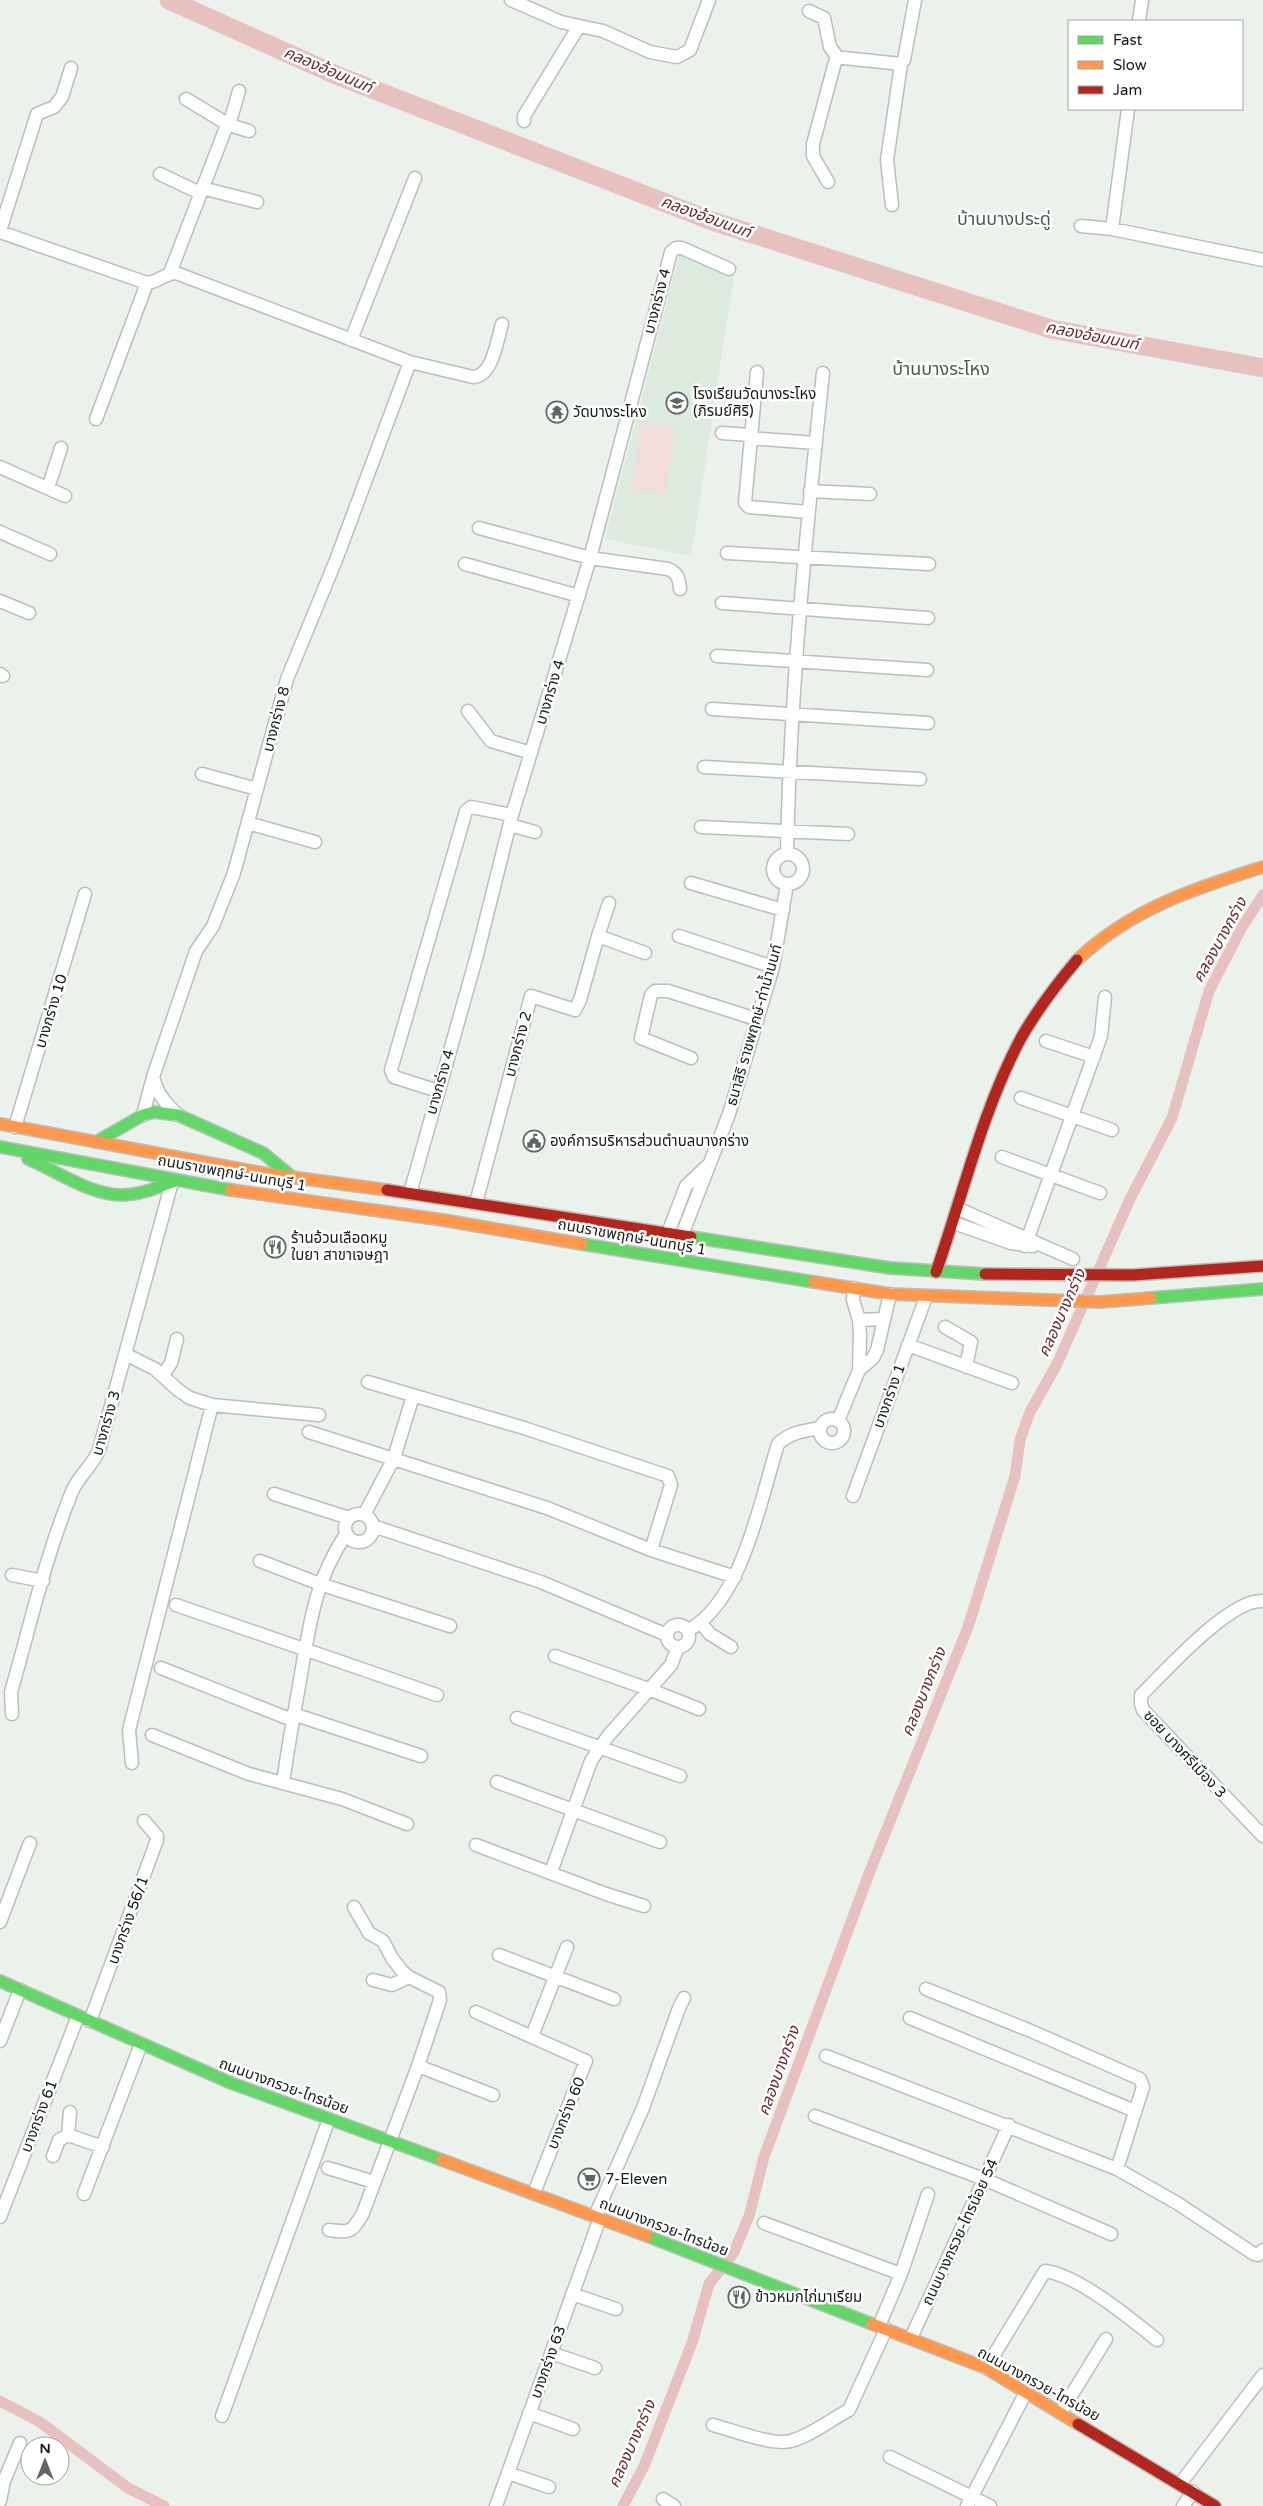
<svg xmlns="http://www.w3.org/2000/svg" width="1263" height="2506" font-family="'Varela Round','Noto Sans Thai',sans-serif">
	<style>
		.built { fill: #dcebdd }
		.green { fill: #f1dddb }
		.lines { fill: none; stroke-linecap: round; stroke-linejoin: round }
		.canal { stroke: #e7c1c0; stroke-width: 11 }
		.river { stroke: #e7c1c0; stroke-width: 19 }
		.street-casing { stroke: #b9bfba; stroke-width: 15 }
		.fast-casing { stroke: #b9bfba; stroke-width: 14 }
		.slow-casing { stroke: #b9bfba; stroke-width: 14 }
		.jam-casing { stroke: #b9bfba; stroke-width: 14 }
		.street { stroke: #fcfdfc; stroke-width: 12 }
		.fast { stroke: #63d668; stroke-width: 11 }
		.slow { stroke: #ff974d; stroke-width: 11 }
		.jam { stroke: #b3261e; stroke-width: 11 }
		.labels { text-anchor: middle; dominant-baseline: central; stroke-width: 5; stroke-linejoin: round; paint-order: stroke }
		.street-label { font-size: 15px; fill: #161b16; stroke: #fff }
		.poi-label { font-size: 15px; fill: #161b16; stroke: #fff; text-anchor: start }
		.water-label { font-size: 16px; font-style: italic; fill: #6a252e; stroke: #fff }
		.quarter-label { font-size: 18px; fill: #4d594e; stroke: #fff }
	</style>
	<rect width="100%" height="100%" fill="#eaf2eb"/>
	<path class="built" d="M680,252L735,268L691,556L605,539Z"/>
	<path class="green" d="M641,422L675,427L666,494L632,490Z"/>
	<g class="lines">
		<path class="canal" d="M0,2401L40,2422L128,2488L164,2506
			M623,2506L644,2466L692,2343L709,2284L734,2252L749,2216L764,2157L870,1871L968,1627L1015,1476L1020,1440L1030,1412L1057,1364L1130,1199L1172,1118L1209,991L1242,927L1263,895"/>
		<path class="river" d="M169,0L336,75L712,221L1051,329L1263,368"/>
		<g class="street-casing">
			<path id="street" d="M511,0L561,22L603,31L650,52L677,57L690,50L709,0
				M809,11L824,18L830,47L838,58
				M1139,21L1142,0
				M186,99L229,125L239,91
				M524,121V116L579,26
				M160,174L200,193
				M828,182L813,156V144L835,62L838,58H844L901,64L904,60L915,0
				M202,188L257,202
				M892,205L887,160L901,64
				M1081,226L1112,229L1263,260
				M1112,229L1128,109
				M0,231L37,114L54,107L62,97L71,68
				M0,232L147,283C159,282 165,273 176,273L410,362L473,377C493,376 497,340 502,324
				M170,273L225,130L229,125L249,131
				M351,340L415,178
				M757,372L745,503L749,507L808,512
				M96,419L147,283
				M722,433L750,435
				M749,438L816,443
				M0,467L65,496
				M48,488L61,448
				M810,491L870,494
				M479,528L590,558L668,569C678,573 679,579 680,589
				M0,532L50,554
				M727,553L929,564
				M465,564L579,596
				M0,601L29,613
				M722,603L928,618
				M717,656L927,670
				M0,674L3,676
				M712,709L928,723
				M468,711L491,741L531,753
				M704,767L920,779
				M202,774L257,789
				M248,823L315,842
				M510,825L535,832
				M701,827L848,834
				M773 869a15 15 0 1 1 30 0a15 15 0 1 1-30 0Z
				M787,854C790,693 806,533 823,373
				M691,883L783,910
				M598,936L609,903
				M679,936L773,967
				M1046,1041L1094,1057
				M691,1058L641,1038L651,995L655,991H668L756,1019
				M153,1077C158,1095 165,1103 178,1115
				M438,1091L394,1077L391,1070L466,811L471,807L512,815
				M1021,1098L1112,1130
				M143,1115L153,1077L196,951L213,926L234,873L287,679L336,560L410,362
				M15,1127L85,894
				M1002,1157L1100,1193
				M410,1193L477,955L512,815L590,558L671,252L676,248H682L729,269
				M476,1203L531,996L575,1010L580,1000L598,936L645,953
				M959,1209L1073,1259
				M954,1223L1011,1243L1033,1246
				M668,1233L686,1186L707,1166
				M682,1235L729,1114L773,967L787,884
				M1025,1246L1101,1036L1105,997
				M859,1320L883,1319
				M945,1327L971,1342L966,1367
				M908,1345L1012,1383
				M125,1354L155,1369L178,1390L190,1398L212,1405L319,1415
				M859,1370L873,1358L877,1350L890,1294
				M163,1375L171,1363L177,1339
				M368,1382L524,1428L668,1476L671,1485L651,1550
				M820 1431a12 12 0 1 1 24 0a12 12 0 1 1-24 0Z
				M838,1421L859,1370L860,1336L859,1320L853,1300L854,1288
				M309,1432L547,1508L651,1550L735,1577
				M274,1494L349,1518
				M853,1496L926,1297
				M345 1528a14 14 0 1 1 28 0a14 14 0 1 1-28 0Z
				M364,1515L394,1458L413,1396
				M373,1526L541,1582L667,1635
				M260,1561L320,1584L450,1626
				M12,1575L43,1581
				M1263,1601C1230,1598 1165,1672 1141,1695V1704L1143,1710L1263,1836
				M176,1605L437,1695
				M701,1623L710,1634L731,1647
				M667 1636a11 11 0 1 1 22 0a11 11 0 1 1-22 0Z
				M689,1630C743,1599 760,1501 778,1444C791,1432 803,1431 820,1428
				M555,1656L651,1690L699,1709
				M161,1668L292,1720
				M12,1714L11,1692C30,1626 45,1558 71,1494C77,1477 92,1467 99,1450L172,1182
				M293,1714L421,1756
				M517,1718L680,1776
				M152,1735L249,1774L342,1799L407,1824
				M132,1763L129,1730L212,1405
				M497,1782L660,1842
				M283,1783C288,1746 295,1710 301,1674C310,1621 316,1579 346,1534
				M476,1845L606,1894L644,1906
				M551,1872L591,1761L608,1736L671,1665L678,1647
				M354,1907L369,1933L383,1941L392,1958L402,1971L409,1977L439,1992L440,2000L418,2066
				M0,1922L30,1843
				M499,1955L614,1999
				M373,1980L392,1985L409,1977
				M926,1989L1031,2031L1140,2079L1143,2087L1117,2169
				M476,2012L586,2061L534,2193
				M910,2018L1135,2111
				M90,2021L157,1840V1836L144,1821
				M532,2036L567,1947
				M0,2041L20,1990
				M826,2056L1117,2169L1177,2203L1254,2254L1258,2255L1263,2250
				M815,2116L984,2179L1111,2234
				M68,2135L70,2112
				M53,2156L59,2140L68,2135L103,2147
				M328,2168L374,2182
				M84,2194L141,2044
				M595,2216L643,2108L679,2008L684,1998
				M0,2217L78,2016
				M764,2223L901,2274
				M329,2230C351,2233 352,2232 363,2213L418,2066L493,2095
				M572,2294L616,2309
				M879,2326L901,2274L928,2194
				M911,2338L1009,2125
				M551,2353L595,2368
				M986,2368L1045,2271C1078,2275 1131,2319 1157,2340
				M1061,2412L1106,2339
				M529,2413L573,2429
				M222,2416L329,2119
				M713,2425C732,2430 773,2446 791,2441C812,2435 830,2420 849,2410L886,2329
				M890,2457L990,2506
				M508,2473L549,2487
				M1180,2484L1263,2375
				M663,2499L674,2506
				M0,2501L4,2481L20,2443
				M496,2506L600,2218
				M967,2506L1026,2392
				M1183,2506L1193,2492"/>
		</g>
		<g class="fast-casing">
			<path id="fast" d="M96,1142L143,1115L154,1112L178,1115L263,1153L291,1176
				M0,1147L231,1190
				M28,1159C57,1171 90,1195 122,1195C141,1195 161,1186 178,1180
				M691,1237L890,1268L985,1274
				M582,1244L814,1282
				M1151,1298L1263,1289
				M0,1981L231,2083L442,2160
				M647,2236L872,2324"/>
		</g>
		<g class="slow-casing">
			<path id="slow" d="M1077,960C1131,909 1193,889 1263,867
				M0,1124L268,1174L387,1190
				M231,1190L443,1220L582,1244
				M814,1282L890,1294L1100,1302L1151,1298
				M442,2160L647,2236
				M872,2324L986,2368L1078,2424"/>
		</g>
		<g class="jam-casing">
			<path id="jam" d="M387,1190L691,1237
				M936,1272C963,1195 982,1111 1021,1038C1037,1010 1056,985 1077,960
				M985,1274L1133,1275L1263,1266
				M1078,2424L1215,2506"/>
		</g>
		<use href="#street" class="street"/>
		<use href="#fast" class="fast"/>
		<use href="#slow" class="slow"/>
		<use href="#jam" class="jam"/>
	</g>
	<defs>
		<g id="school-ring" transform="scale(1.125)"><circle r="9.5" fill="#fff" stroke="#606661" stroke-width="1.5"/><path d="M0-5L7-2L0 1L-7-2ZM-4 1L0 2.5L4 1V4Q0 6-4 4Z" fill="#606661"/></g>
		<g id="temple-ring" transform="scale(1.125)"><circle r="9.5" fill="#fff" stroke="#606661" stroke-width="1.5"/><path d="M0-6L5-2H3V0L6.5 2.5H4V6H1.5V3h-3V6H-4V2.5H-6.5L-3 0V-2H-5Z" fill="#606661"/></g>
		<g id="civic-ring" transform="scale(1.125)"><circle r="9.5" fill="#fff" stroke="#606661" stroke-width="1.5"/><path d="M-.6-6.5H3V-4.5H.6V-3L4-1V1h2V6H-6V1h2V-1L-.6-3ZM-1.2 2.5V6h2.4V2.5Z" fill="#606661"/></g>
		<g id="restaurant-ring" transform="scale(1.125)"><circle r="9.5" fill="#fff" stroke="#606661" stroke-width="1.5"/><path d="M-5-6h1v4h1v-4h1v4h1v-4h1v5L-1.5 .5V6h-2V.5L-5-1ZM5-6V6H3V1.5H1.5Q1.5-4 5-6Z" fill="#606661"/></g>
		<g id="supermarket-ring" transform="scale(1.125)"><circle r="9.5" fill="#fff" stroke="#606661" stroke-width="1.5"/><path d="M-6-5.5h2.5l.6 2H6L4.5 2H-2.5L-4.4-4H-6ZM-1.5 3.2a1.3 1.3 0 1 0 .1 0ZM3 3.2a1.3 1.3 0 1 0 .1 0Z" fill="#606661"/></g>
	</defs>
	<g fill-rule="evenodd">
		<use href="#school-ring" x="677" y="403"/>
		<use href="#temple-ring" x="557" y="412"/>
		<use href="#civic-ring" x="534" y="1141"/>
		<use href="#restaurant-ring" x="275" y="1247"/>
		<use href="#supermarket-ring" x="589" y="2179"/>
		<use href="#restaurant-ring" x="739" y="2297"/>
	</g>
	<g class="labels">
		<g class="street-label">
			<text transform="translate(657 301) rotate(-75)">บางกร่าง 4</text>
			<text transform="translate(550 692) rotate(-73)">บางกร่าง 4</text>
			<text transform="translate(276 719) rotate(-75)">บางกร่าง 8</text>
			<text transform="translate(51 1011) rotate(-73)">บางกร่าง 10</text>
			<text transform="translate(754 1025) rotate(-74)">ธนาสิริ ราชพฤกษ์-ท่าน้ำนนท์</text>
			<text transform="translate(518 1044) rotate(-75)">บางกร่าง 2</text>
			<text transform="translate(440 1082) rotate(-74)">บางกร่าง 4</text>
			<text transform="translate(232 1173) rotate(10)">ถนนราชพฤกษ์-นนทบุรี 1</text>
			<text transform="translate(632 1237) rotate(10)">ถนนราชพฤกษ์-นนทบุรี 1</text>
			<text transform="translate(889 1396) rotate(-70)">บางกร่าง 1</text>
			<text transform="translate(106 1423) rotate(-74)">บางกร่าง 3</text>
			<text transform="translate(1185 1754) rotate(47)">ซอย บางศรีเมือง 3</text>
			<text transform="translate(128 1920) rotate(-70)">บางกร่าง 56/1</text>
			<text transform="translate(284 2086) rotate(20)">ถนนบางกรวย-ไทรน้อย</text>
			<text transform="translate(566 2113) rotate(-68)">บางกร่าง 60</text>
			<text transform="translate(39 2116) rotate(-69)">บางกร่าง 61</text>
			<text transform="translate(664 2227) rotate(21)">ถนนบางกรวย-ไทรน้อย</text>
			<text transform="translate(960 2232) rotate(-65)">ถนนบางกรวย-ไทรน้อย 54</text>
			<text transform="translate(548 2362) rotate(-70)">บางกร่าง 63</text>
			<text transform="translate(1039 2384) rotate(29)">ถนนบางกรวย-ไทรน้อย</text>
		</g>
		<g class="poi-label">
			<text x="693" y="394">โรงเรียนวัดบางระโหง<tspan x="693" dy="17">(ภิรมย์ศิริ)</tspan></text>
			<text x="573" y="412">วัดบางระโหง</text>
			<text x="550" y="1141">องค์การบริหารส่วนตำบลบางกร่าง</text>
			<text x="291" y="1238">ร้านอ้วนเลือดหมู<tspan x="291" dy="17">ใบยา สาขาเจษฎา</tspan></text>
			<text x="605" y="2179">7-Eleven</text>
			<text x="755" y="2297">ข้าวหมกไก่มาเรียม</text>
		</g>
		<g class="water-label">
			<text transform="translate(328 70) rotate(23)">คลองอ้อมนนท์</text>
			<text transform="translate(706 217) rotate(20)">คลองอ้อมนนท์</text>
			<text transform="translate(1092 336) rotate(11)">คลองอ้อมนนท์</text>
			<text transform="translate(1220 940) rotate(-61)">คลองบางกร่าง</text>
			<text transform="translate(1062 1313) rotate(-66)">คลองบางกร่าง</text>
			<text transform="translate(924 1692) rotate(-68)">คลองบางกร่าง</text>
			<text transform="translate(779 2071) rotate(-70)">คลองบางกร่าง</text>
			<text transform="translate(632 2444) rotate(-66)">คลองบางกร่าง</text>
		</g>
		<g class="quarter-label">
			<text x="1004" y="219">บ้านบางประดู่</text>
			<text x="941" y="369">บ้านบางระโหง</text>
		</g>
	</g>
	<rect x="1068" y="20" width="175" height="90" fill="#ffffff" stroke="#a2a4a2"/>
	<rect x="1078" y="36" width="25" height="8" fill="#63d668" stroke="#a2a4a2"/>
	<text x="1113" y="45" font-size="15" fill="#161b16">Fast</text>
	<rect x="1078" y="61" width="25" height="8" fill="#ff974d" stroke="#a2a4a2"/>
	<text x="1113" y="70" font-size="15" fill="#161b16">Slow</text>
	<rect x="1078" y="86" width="25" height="8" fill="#b3261e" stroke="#a2a4a2"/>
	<text x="1113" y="95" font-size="15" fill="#161b16">Jam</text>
	<g transform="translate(45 2461)"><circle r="24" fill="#ffffff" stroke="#a2a4a2"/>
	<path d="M0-4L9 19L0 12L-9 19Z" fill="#606661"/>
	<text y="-8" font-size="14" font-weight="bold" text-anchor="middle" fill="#161b16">N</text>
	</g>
</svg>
